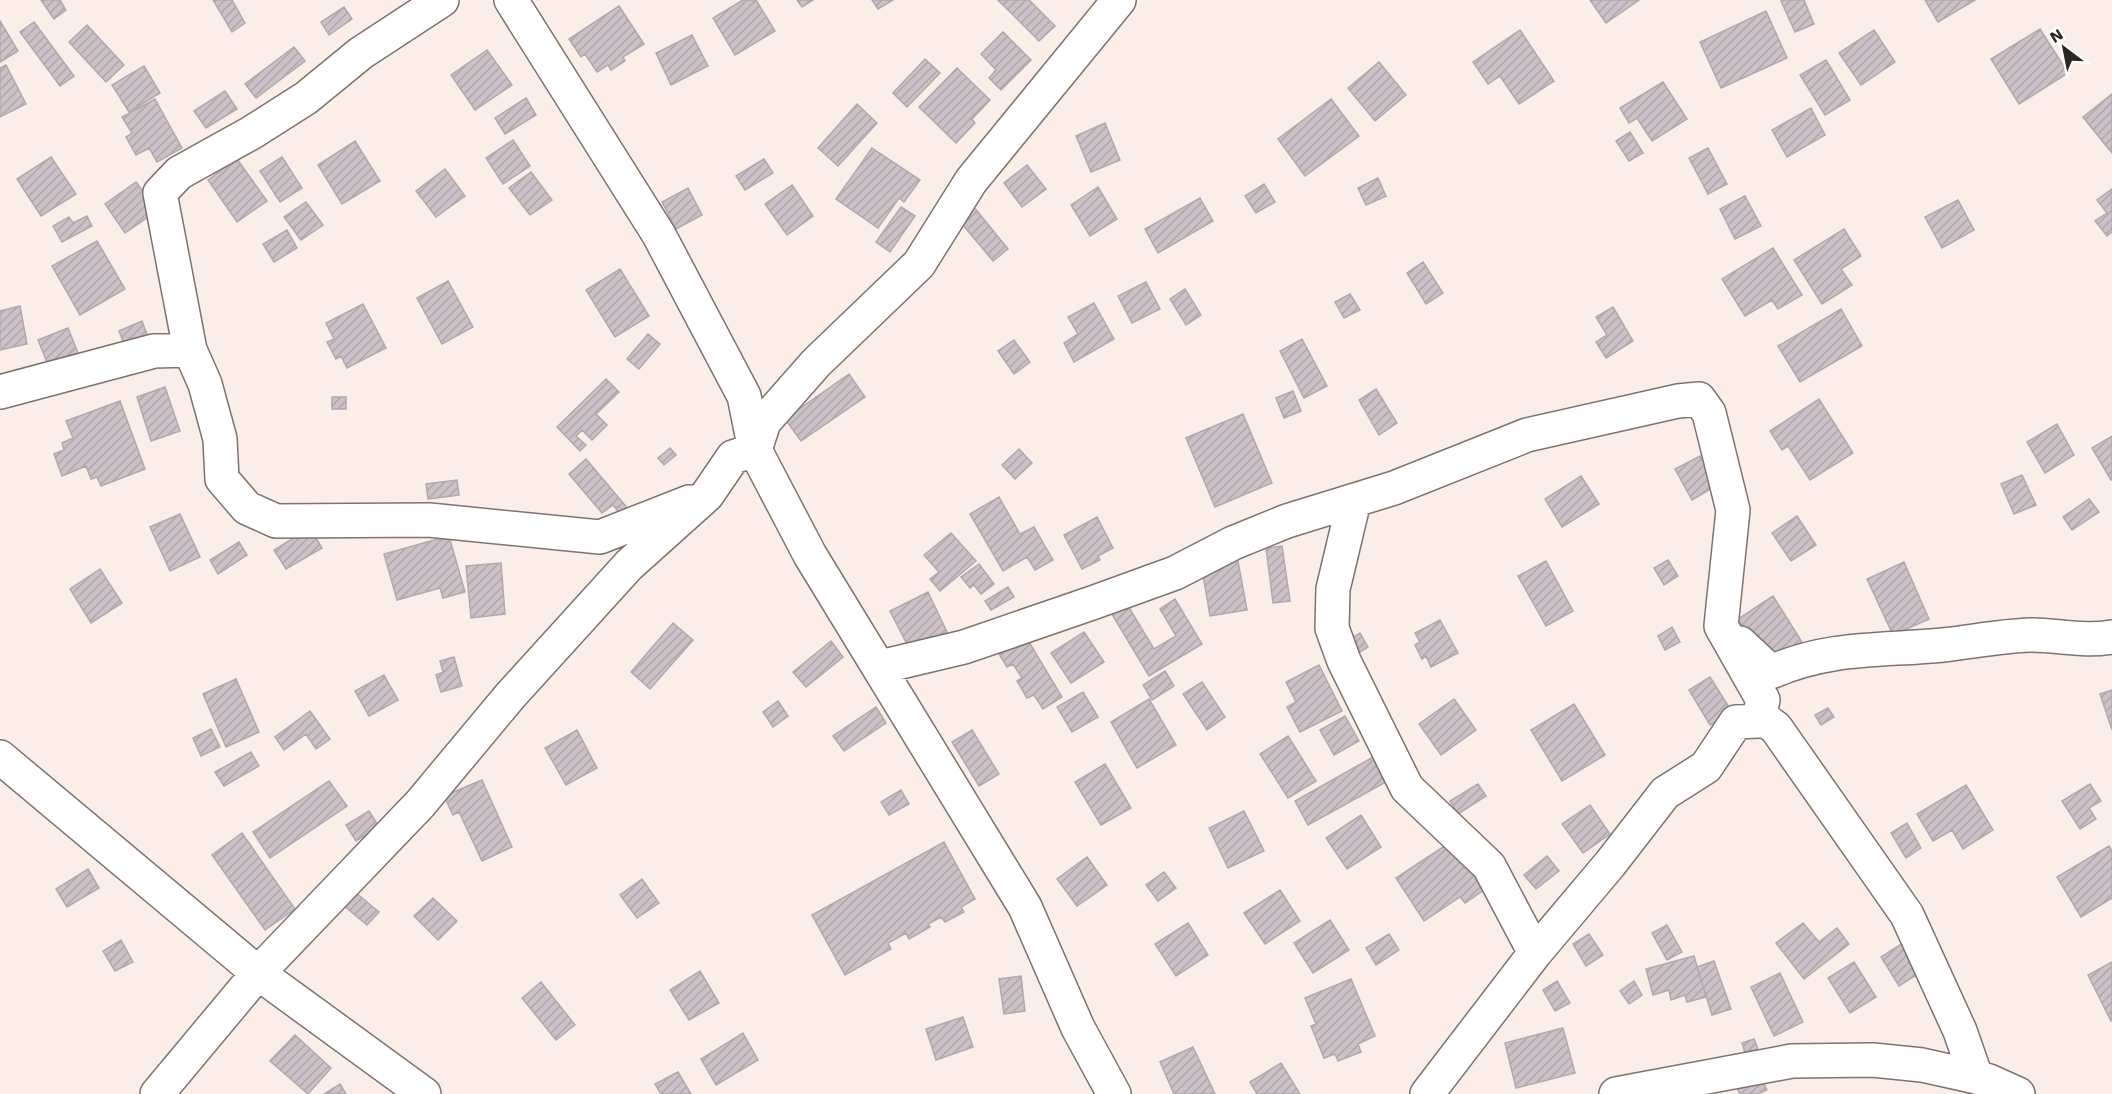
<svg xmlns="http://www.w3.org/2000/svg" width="2112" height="1094" font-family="'Work Sans',sans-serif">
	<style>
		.building { fill: url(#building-hatch); stroke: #b3a8ae; stroke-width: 1.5 }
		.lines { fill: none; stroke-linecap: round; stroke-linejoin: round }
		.minor-casing { stroke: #7e736f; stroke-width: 36 }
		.minor { stroke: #fff; stroke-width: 33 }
	</style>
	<defs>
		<pattern id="building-hatch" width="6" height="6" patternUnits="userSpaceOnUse" patternTransform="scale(1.5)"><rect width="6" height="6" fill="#ccc1c7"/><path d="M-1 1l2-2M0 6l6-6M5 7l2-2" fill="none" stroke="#afa6ab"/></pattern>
	</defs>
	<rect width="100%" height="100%" fill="#fbeee9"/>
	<path class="building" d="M41,0H60L66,10L54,19Z
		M213,0H232L245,23L232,32Z
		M743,0H756L775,31L735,55L713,18Z
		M797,0H813L802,7Z
		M872,0H893L878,9Z
		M998,0H1029L1055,26L1039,41Z
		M1590,0H1639L1606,23Z
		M1784,0H1804L1814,24L1795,32L1781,1Z
		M1925,0H1975L1938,22Z
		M619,6L644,44L623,57L625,61L611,70L608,65L597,72L585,54L581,57L569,39Z
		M344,7L352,19L329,35L321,22Z
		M1766,11L1787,58L1721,88L1700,42Z
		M0,21L18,51L0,62Z
		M34,22L74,76L60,86L20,32Z
		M87,25L124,65L106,82L69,42Z
		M2040,29L2068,73L2019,104L1991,59Z
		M1520,30L1554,81L1519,104L1500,76L1488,84L1473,62Z
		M1874,30L1895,62L1861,85L1839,53Z
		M1003,32L1031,60L1001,90L989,78L996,70L981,54Z
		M692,35L708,66L671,85L656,53Z
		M294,47L305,61L256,98L245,84Z
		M487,50L512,85L475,110L451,75Z
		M925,59L940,73L907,107L893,93Z
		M1826,60L1850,100L1825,115L1800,75Z
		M1379,62L1406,95L1375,121L1348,88Z
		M6,65L26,104L0,117V68Z
		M144,66L160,93L129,112L112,85Z
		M957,68L990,100L972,119L975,123L956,143L919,107Z
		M1663,82L1687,119L1652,141L1637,118L1629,123L1620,108Z
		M225,91L237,109L206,128L194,111Z
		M2112,94V153L2083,117Z
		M526,98L536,115L505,134L495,118Z
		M155,99L182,148L157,162L149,148L136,155L126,137L132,133L122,117Z
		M1331,99L1359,136L1305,176L1278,139Z
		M857,104L877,123L838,166L818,148Z
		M1811,108L1825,135L1787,157L1772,130Z
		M1105,123L1120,160L1091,172L1076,136Z
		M1630,132L1643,153L1629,161L1616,141Z
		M513,140L530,166L503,184L486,158Z
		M355,141L380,181L342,204L318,165Z
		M872,148L920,180L904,202L899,198L878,228L836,199Z
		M1708,148L1727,184L1708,194L1689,158Z
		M51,157L76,194L41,216L17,179Z
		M282,157L302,188L280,202L260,171Z
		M237,159L267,201L237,222L208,180Z
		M764,159L773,173L745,190L736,176Z
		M1027,165L1046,189L1022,207L1004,183Z
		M445,169L465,196L436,217L416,191Z
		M531,172L552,200L530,215L509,188Z
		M1378,178L1386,196L1366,205L1358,188Z
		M136,182L157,211L125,233L105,204Z
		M1264,184L1275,202L1256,213L1245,196Z
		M792,185L813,216L787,235L765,204Z
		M1098,187L1117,219L1090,236L1071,205Z
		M688,188L702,215L676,229L662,202Z
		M2112,189V232L2107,236L2095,221L2107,213L2097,200Z
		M1745,196L1761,226L1735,239L1720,209Z
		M1200,198L1213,221L1158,253L1145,229Z
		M1958,200L1974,230L1942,248L1925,217Z
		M306,202L323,225L301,240L284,217Z
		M973,206L1008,249L993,261L958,219Z
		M901,207L915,216L890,252L876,242Z
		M87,216L92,226L62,242L53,226L69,217L73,223Z
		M1844,229L1861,256L1841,269L1852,285L1822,304L1794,260Z
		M287,230L297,248L274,262L263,244Z
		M97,241L125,289L80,315L52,266Z
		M1773,248L1802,295L1778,309L1772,300L1745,316L1722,279Z
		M1423,262L1443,293L1426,304L1407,273Z
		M620,269L649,316L615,337L586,290Z
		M448,281L473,327L442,344L417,298Z
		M1146,282L1160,309L1132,323L1118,296Z
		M1185,289L1201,315L1186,325L1170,299Z
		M1350,294L1360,310L1344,318L1335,302Z
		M1094,303L1114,339L1074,362L1064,343L1078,334L1068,317Z
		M363,304L386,348L347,368L341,356L336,359L327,342L334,339L326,323Z
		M20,306L27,344L0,350V311Z
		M1613,307L1633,341L1606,358L1596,342L1607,335L1596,317Z
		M1841,309L1862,346L1800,382L1778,346Z
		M142,321L150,342L127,352L119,331Z
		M68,328L80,358L50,370L38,340Z
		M648,334L660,344L639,369L627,359Z
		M1302,339L1327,386L1304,398L1280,351Z
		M1014,340L1030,362L1014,374L998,351Z
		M849,374L865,397L801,441L785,419Z
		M606,379L619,392L596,414L607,425L592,440L582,430L576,436L586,445L580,451L557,427Z
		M165,387L180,431L151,441L137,397Z
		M1376,389L1397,423L1379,435L1359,400Z
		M1293,391L1301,411L1284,418L1276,398Z
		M332,397H346V409H332Z
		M1819,399L1853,453L1810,480L1788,446L1782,450L1770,431Z
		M120,401L145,469L101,486L97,477L91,479L86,466L62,476L54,454L64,450L62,443L73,438L66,421Z
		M1243,414L1272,483L1215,507L1186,438Z
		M2057,424L2074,455L2045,473L2027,442Z
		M2112,436V480H2111L2092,448Z
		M670,448L676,455L664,465L658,458Z
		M1019,449L1032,463L1015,479L1002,465Z
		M1700,456L1716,486L1692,500L1675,469Z
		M586,459L629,510L622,516L613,505L602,513L569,474Z
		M2022,475L2036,505L2014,514L2001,484Z
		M1581,476L1599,504L1562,527L1545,499Z
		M457,480L459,495L428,499L426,484Z
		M999,497L1020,534L1034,527L1053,560L1035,570L1027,557L1003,571L970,514Z
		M2089,499L2099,512L2072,530L2063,517Z
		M180,514L200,557L170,571L150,527Z
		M1797,516L1816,545L1791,561L1772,533Z
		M1097,517L1113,548L1098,556L1100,560L1082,569L1064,535Z
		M310,528L322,548L286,569L274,550Z
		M951,533L976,561L940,591L930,579L939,572L924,555Z
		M449,536L465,592L443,598L440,588L397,600L384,554Z
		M239,542L247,555L218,574L210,560Z
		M1282,546L1290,601L1273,603L1266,548Z
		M1237,556L1247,610L1210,616L1201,563Z
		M1668,560L1678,576L1664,585L1654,568Z
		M1546,561L1573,611L1546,626L1518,576Z
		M1904,562L1929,619L1893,635L1867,579Z
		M501,563L505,614L471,618L466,566Z
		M979,564L994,584L981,594L974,585L970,588L961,577Z
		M100,569L122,603L91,623L70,589Z
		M1008,587L1014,597L991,610L985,601Z
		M928,592L947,632L910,650L890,611Z
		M1122,596L1154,649L1176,636L1160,609L1175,599L1202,644L1149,676L1107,606Z
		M1773,596L1802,642L1766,664L1738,619Z
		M1440,620L1458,653L1431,667L1426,656L1422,659L1415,645L1420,642L1415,633Z
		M673,623L693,640L650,689L631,672Z
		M1672,627L1680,642L1665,650L1658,636Z
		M1084,632L1104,662L1071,683L1051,653Z
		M1360,633L1368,647L1354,656L1345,642Z
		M1026,637L1062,697L1043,709L1034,695L1027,698L1017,681L1022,678L1013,664L1007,667L999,654Z
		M831,641L843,657L806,687L793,672Z
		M454,657L462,686L441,692L436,675L443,672L440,661Z
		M1319,665L1342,711L1300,732L1287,707L1296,702L1286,682Z
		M1165,671L1174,686L1152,700L1143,685Z
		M384,675L398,700L369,716L355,691Z
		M1710,677L1732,712L1710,725L1689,690Z
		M236,679L259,732L226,747L203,694Z
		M1202,682L1225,717L1207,730L1183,694Z
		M2112,690V730L2100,694Z
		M1083,692L1098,717L1072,732L1057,707Z
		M1149,699L1176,745L1137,768L1111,722Z
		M1454,699L1476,730L1441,755L1419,724Z
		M778,701L788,716L773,727L763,712Z
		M1574,704L1605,755L1562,781L1531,730Z
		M876,707L886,723L844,751L833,736Z
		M1828,708L1834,717L1821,725L1815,715Z
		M310,711L330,739L316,749L306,734L284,750L275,737Z
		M1345,716L1359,741L1334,755L1320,730Z
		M211,729L220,747L201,756L193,738Z
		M577,730L597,768L566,785L545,748Z
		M972,730L999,774L979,786L952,742Z
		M1288,736L1316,781L1288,798L1260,754Z
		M251,752L259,766L224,786L215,772Z
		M1373,757L1386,782L1308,825L1295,801Z
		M1105,764L1131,808L1101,825L1075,782Z
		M482,780L512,847L482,861L459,812L453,815L444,796Z
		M329,781L347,806L270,858L253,832Z
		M1478,784L1486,796L1458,814L1450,801Z
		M2090,784L2101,801L2089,808L2096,819L2080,829L2062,801Z
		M1966,785L1993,830L1963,849L1952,830L1933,841L1917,814Z
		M901,790L909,804L889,815L881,802Z
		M1590,805L1610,834L1583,853L1562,824Z
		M369,811L379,827L356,841L346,825Z
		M1244,811L1264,851L1228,868L1209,828Z
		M1361,815L1381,847L1347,869L1326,838Z
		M1907,823L1921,848L1906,858L1891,833Z
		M242,833L295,909L265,930L212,855Z
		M1455,839L1487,888L1465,903L1460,897L1424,921L1396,878Z
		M944,842L975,899L961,907L964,912L945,922L941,917L928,924L930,927L909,939L906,933L888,943L891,949L845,975L812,915Z
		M2109,846L2112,851V898L2081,917L2057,877Z
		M1547,856L1559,871L1536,889L1524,875Z
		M1087,857L1107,885L1077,906L1057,879Z
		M88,869L99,888L67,907L56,889Z
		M1164,872L1176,888L1158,901L1146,885Z
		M642,879L659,903L637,918L620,895Z
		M1280,890L1300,921L1265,944L1244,913Z
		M355,892L379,912L367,925L344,906Z
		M433,898L457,921L438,940L414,916Z
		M1330,920L1349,950L1313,973L1294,943Z
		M1188,923L1208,955L1176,976L1155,944Z
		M1803,923L1819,942L1837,928L1849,944L1804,979L1776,943Z
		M1667,925L1682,952L1667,960L1652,933Z
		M1389,934L1399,950L1376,965L1366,948Z
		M1589,934L1603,955L1586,966L1573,944Z
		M121,940L133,962L115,971L103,951Z
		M1903,943L1921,972L1899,986L1881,957Z
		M1694,956L1706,997L1687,1002L1685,995L1671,1000L1669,990L1653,995L1646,969Z
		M1714,961L1731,1009L1712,1015L1697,967Z
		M1854,962L1876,997L1850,1013L1828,978Z
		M2112,962V1020L2111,1021L2088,975Z
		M700,971L719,1003L689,1020L670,990Z
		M1780,973L1803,1022L1774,1036L1751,987Z
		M1021,976L1025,1011L1004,1014L999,979Z
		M1351,979L1375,1036L1358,1044L1361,1052L1338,1061L1335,1054L1324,1058L1311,1026L1316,1024L1305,998Z
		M1557,981L1570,1003L1555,1011L1543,990Z
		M1634,981L1642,995L1629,1004L1620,991Z
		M541,982L575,1025L556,1040L522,998Z
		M963,1017L973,1047L936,1060L926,1029Z
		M1563,1028L1575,1073L1516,1088L1505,1043Z
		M743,1033L758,1060L716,1085L701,1059Z
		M295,1035L331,1068L308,1094L270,1061Z
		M1754,1039L1758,1049L1745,1053L1742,1043Z
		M1193,1047L1215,1094H1174L1160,1062Z
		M1281,1063L1300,1094H1257L1250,1082Z
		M1757,1069L1767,1090L1758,1094H1740L1733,1080Z
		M678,1072L691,1094H661L655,1084Z
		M340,1084L346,1094H324Z"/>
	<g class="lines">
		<g class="minor-casing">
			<path id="minor" d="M442,0L361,53L306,98L251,133L179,173L160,193L190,350L205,384L220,439L222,479L247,508L276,521L429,520L600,537L689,502
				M0,392L154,351L190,350
				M1354,501L1333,589L1332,628L1344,661L1407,788L1489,866L1535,953
				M1740,643L1771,672C1830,646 1881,651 1943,645C1971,642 2001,636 2030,635C2058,635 2084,642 2112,637
				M880,667L964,647L1092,603L1175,573L1233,543L1287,521L1394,488L1527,435L1678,401L1699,399L1709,413L1733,510L1721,626L1763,700L1758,721
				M0,757L258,973L424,1094
				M157,1094L258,973L420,804L510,696L629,565L707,495L733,457L755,450L744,396L659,235L511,0
				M1114,1094L1078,1028L1025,907L810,555L755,450L764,422L816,363L919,264L971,181L1119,0
				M1427,1094L1535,953L1610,864L1665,793L1706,767L1736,722L1758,721L1764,719L1776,728L1907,915L1960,1031L1976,1077
				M1616,1094L1792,1061L1873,1060L1922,1065L1976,1077L1989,1081L2018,1094"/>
		</g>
		<use href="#minor" class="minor"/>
	</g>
	<g transform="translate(2064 48) rotate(328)" stroke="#ffffff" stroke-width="4.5" paint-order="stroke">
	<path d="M0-4.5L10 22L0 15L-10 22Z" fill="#2b2625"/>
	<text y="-9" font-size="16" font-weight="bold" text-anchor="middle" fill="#2b2625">N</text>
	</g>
</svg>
